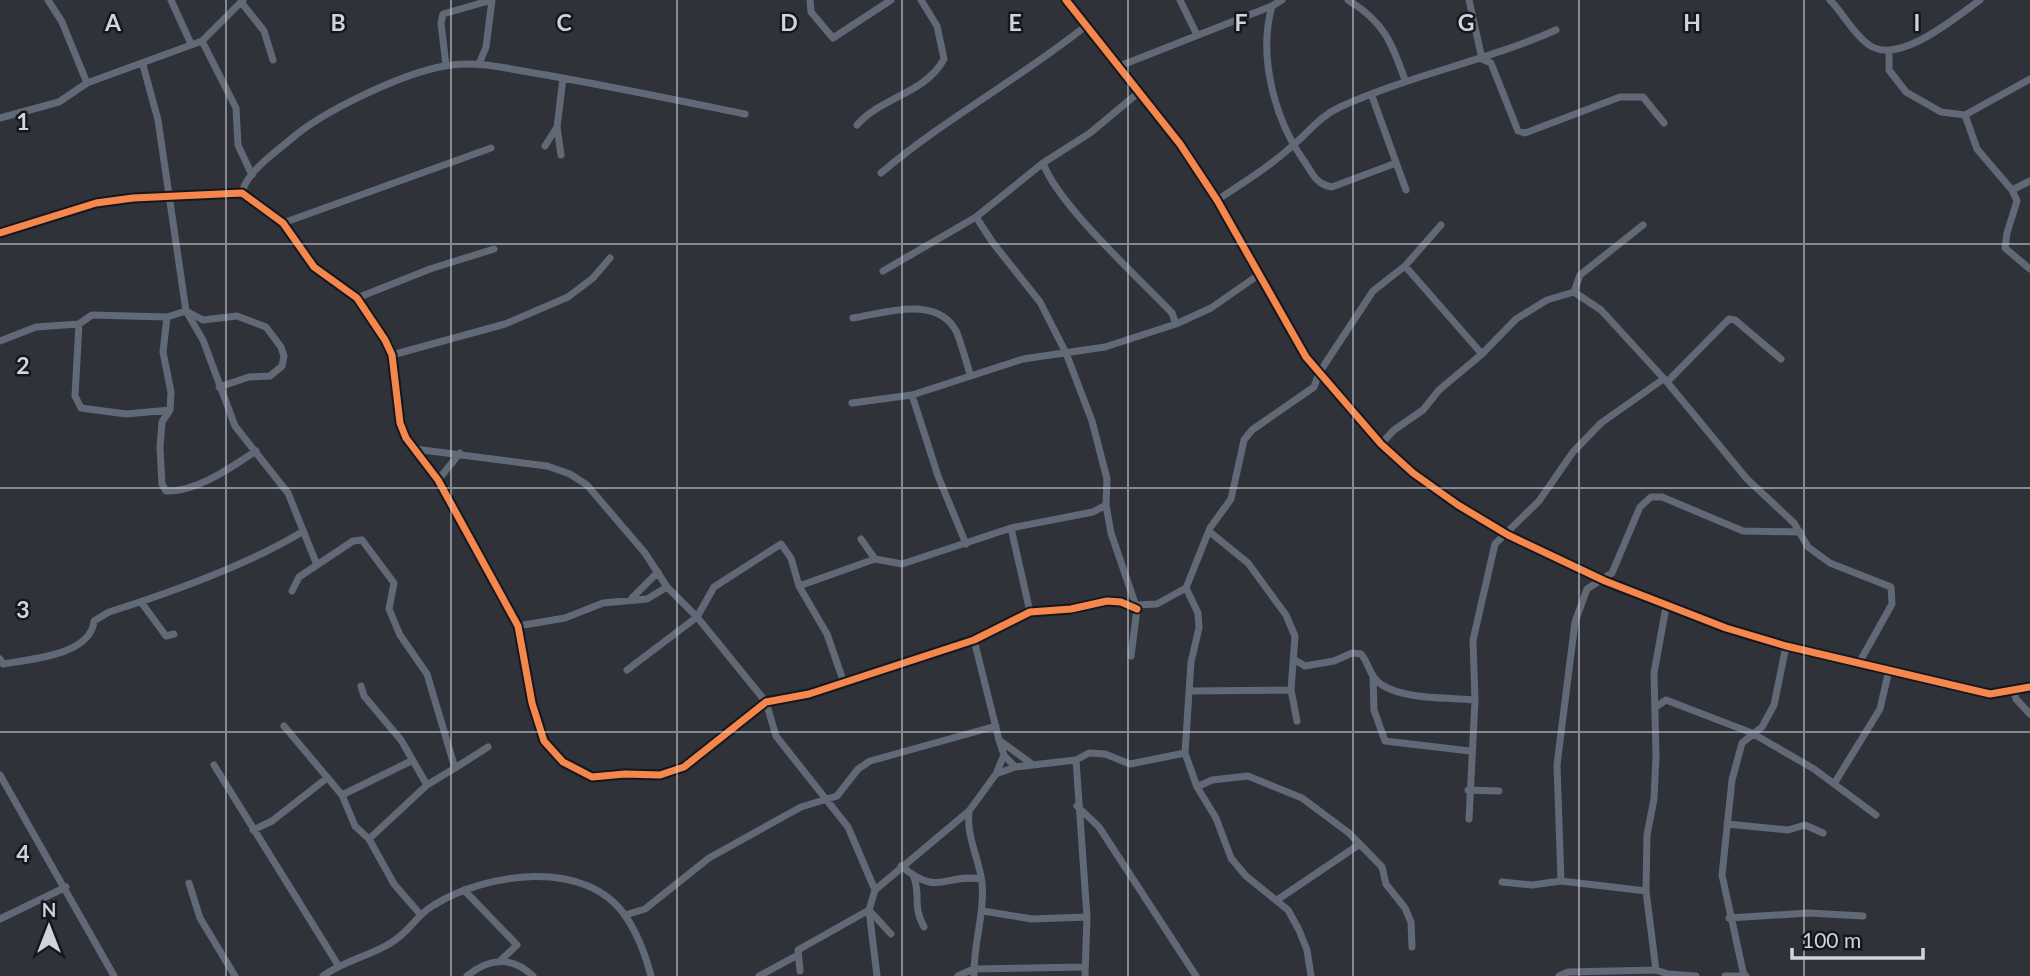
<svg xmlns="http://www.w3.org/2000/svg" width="2030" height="976" font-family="Lato,sans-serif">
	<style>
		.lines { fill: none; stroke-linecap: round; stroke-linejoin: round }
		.street { stroke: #616976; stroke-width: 7 }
		.cycleway-casing { stroke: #16171e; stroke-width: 11 }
		.cycleway { stroke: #f5874c; stroke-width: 7 }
		.grid { fill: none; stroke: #d1d3dd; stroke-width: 2; stroke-opacity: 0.55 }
		.grid-label { font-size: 23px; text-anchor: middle; font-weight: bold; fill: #d1d3dd; stroke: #16171e; stroke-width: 5; stroke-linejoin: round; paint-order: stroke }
	</style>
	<rect width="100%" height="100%" fill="#30323a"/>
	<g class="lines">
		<path class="street" d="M48,0L62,22L87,83
			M171,0L191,44
			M810,0L811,12L833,38L891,0
			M1066,0L1180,144L1217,200L1306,357L1381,444L1413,473L1458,505L1508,535L1605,581L1726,628L1786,646L1990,694L2030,687
			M1180,0L1197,35
			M1282,0L1272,6C1258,55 1274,117 1302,158C1312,171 1314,184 1332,187L1396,163
			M1348,0C1384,22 1391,41 1405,80
			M1469,0L1482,59L1491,63L1518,131L1525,133L1620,97H1643L1664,123
			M1830,0C1844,14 1852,33 1869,45C1899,66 1956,17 1980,0
			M241,2L264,31L273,60
			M202,41L236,108L238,145L252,175
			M1889,51V70L1906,92L1941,112L1965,115L2030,79
			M479,64L486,47L492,0
			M143,65L158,120L186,311L203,340L235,426L288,493L317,565L353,541L362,540L394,583L389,609L400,635L427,674L455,768L488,747
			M446,65L441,23L443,14L492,0
			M1117,67L1272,6
			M1372,96L1406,190
			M1965,115L1977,149L2012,190
			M0,118L59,102L87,83L202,41L243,0
			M857,125C881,97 925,94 944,59L937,26L921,0
			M545,146L557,127
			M561,155L557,127L563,78
			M1043,163C1058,205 1138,277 1172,313L1176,324
			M881,173C946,118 1021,78 1087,25
			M2030,181L2012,190L2017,201L2007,233L2005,248L2030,269
			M242,193C246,172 276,152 291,139C323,111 403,73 445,66C476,60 509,69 540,74C609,86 676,100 745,114
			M1217,200C1243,183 1269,167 1291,147C1308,133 1320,116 1340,107C1410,75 1486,61 1556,30
			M976,217L993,243L1040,302L1066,353L1092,421L1107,479L1106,505L1111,533L1137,609L1131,656
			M283,223L491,148
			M0,233L96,203L133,198L242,193L283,223L314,267L357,298L385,340L392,355L400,423L406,438L438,480L518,626L532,703L544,741L563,762L592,777L625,774L660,775L684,767L766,702L809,694L974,640L1030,612L1071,609L1107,601L1121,602L1137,609
			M1405,266L1482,354
			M883,271L976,217L1043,163L1090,133L1138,93
			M1574,292L1601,310L1667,382L1747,479L1794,523L1808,547L1830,563L1891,587L1892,604L1859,663
			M1574,292L1580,275L1643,225
			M357,298L430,269L494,249
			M167,317L163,352L171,392L170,410L162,422L160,447L162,484L166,491C197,492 230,468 256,451
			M853,318C885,313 939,294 957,333C962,346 966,361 970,374
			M79,324L75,396L81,408L126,414L170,410
			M0,341L36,327L79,324L92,315L167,317L186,311L203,320L237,316L266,327L281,347L284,356L282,366L270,376L249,377L219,387
			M392,355L505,324L568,297L593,278L610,258
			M1667,382L1729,319L1735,320L1781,359
			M912,395L938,476L966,544
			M852,403L912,395L1023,359L1105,347L1176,324L1211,308L1257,276
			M1381,444L1394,430L1423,410L1439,390L1482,354L1516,319L1547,300L1574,292
			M415,449L547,466L570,474L587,485L645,553L667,587L697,617L766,702L776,736L848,827L875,890
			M438,480L460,453
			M1011,528L1030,612
			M1211,533L1248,563L1286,615L1295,636L1291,690L1297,721
			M861,539L875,559L902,564L1011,528L1093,512L1106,505
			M799,586L875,559
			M1186,588L1198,613L1199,628L1191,662L1185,753L1197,787L1216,818L1231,858L1246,876L1288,910L1299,930L1307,950L1311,976
			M292,591L299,577L317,565
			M632,598L658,572
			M141,602L166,636L174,634
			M1137,609V605L1157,604L1186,588L1210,528L1231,499L1244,440L1252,430L1314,387L1319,373L1373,291L1405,266L1441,225
			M518,626L565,618L603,603L647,599L667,587
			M974,640L999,740L1004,755L1015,767
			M0,659L3,664C31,659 91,655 94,621L109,612C169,593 249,564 302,532
			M1295,660L1305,666L1334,661L1352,653L1361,654C1369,663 1370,678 1382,685C1406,700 1447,697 1475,700L1473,640L1495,544L1539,501L1573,452L1601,423L1662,380
			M627,670L697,617L714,587L781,544L791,558L799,586L827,634L844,683
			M1373,676L1374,710L1385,741L1470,751
			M361,686L364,696L401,740L427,785
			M1189,691L1291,690
			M2014,691L2016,699L2030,714
			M1657,706L1666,700L1752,733L1814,769L1876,815
			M284,726L342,795L355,826L369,839L394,884L420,914
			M999,740L1032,764
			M1076,760L1087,917L1085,976
			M214,765L338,965
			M996,774L1015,767L1076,760L1089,753L1105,754L1130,764L1185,753
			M0,775L114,976
			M1834,784L1880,709L1889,670
			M1197,787L1212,780L1248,776L1302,798L1349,833L1382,867L1386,884L1405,908L1411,922L1412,947
			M1468,790L1499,791
			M342,795L411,761
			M1077,806L1099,827L1196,976
			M969,812C966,835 979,859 982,882C985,914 973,944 974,976
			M1469,819L1475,700
			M1727,824L1788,830L1805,825L1823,833
			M253,830L272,821L327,778
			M369,839L427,785L455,768
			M901,866C940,898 944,873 981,879
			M914,877C921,899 912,904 924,927
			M1561,881L1557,765L1575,622L1587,589L1612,573L1640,507L1651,497H1662L1743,531L1800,532
			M1502,882L1532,885L1561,881L1646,891
			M189,883L200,918L235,976
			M464,890L517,945L501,960
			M1277,900L1360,844
			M983,911L1032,919L1087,917
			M625,915L645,909L709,858L801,807L837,796L858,769L870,761L996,726
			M1729,918L1808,913L1863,916
			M0,919L66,887
			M891,934L869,910L875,890L969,811L996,774L1004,755
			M1656,970L1646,891L1647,835L1654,799L1656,756L1654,673L1666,607
			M800,971L798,950L869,910L877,976
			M323,976C346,959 377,955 399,937C412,927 419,913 434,905C486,873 586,857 626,917C637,933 646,957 651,976
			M467,976C489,958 512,956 533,976
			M759,976L796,956
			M958,976L973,969L1085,967
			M1559,976L1568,972L1656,970L1668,974L1696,976
			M1725,976H1746
			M1744,976L1722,875L1732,780L1742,743L1762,727L1774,705L1786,646"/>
		<g class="cycleway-casing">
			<path id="cycleway" d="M1066,0L1180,144L1217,200L1306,357L1381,444L1413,473L1458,505L1508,535L1605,581L1726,628L1786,646L1990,694L2030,687
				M0,233L96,203L133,198L242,193L283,223L314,267L357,298L385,340L392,355L400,423L406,438L438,480L518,626L532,703L544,741L563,762L592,777L625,774L660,775L684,767L766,702L809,694L974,640L1030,612L1071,609L1107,601L1121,602L1137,609"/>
		</g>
		<use href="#cycleway" class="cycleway"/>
	</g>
	<path class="grid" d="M226,0V976M451,0V976M677,0V976M902,0V976M1128,0V976M1353,0V976M1579,0V976M1804,0V976M0,244H2030M0,488H2030M0,732H2030"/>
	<g class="grid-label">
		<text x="113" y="31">A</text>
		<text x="338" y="31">B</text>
		<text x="564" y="31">C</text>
		<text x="789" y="31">D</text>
		<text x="1015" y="31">E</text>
		<text x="1241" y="31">F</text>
		<text x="1466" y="31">G</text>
		<text x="1692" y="31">H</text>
		<text x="1917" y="31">I</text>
		<text x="23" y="130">1</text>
		<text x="23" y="374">2</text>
		<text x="23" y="618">3</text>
		<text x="23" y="862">4</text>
	</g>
	<g transform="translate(49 927)" stroke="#16171e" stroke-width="5" paint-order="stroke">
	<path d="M0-5L12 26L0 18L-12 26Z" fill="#d1d3dd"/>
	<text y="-10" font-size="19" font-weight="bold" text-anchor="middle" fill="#d1d3dd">N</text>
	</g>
	<path d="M1792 948v10h131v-10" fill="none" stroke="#d1d3dd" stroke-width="3.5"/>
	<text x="1802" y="948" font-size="21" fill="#d1d3dd" stroke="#16171e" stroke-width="5" paint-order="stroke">100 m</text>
</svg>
